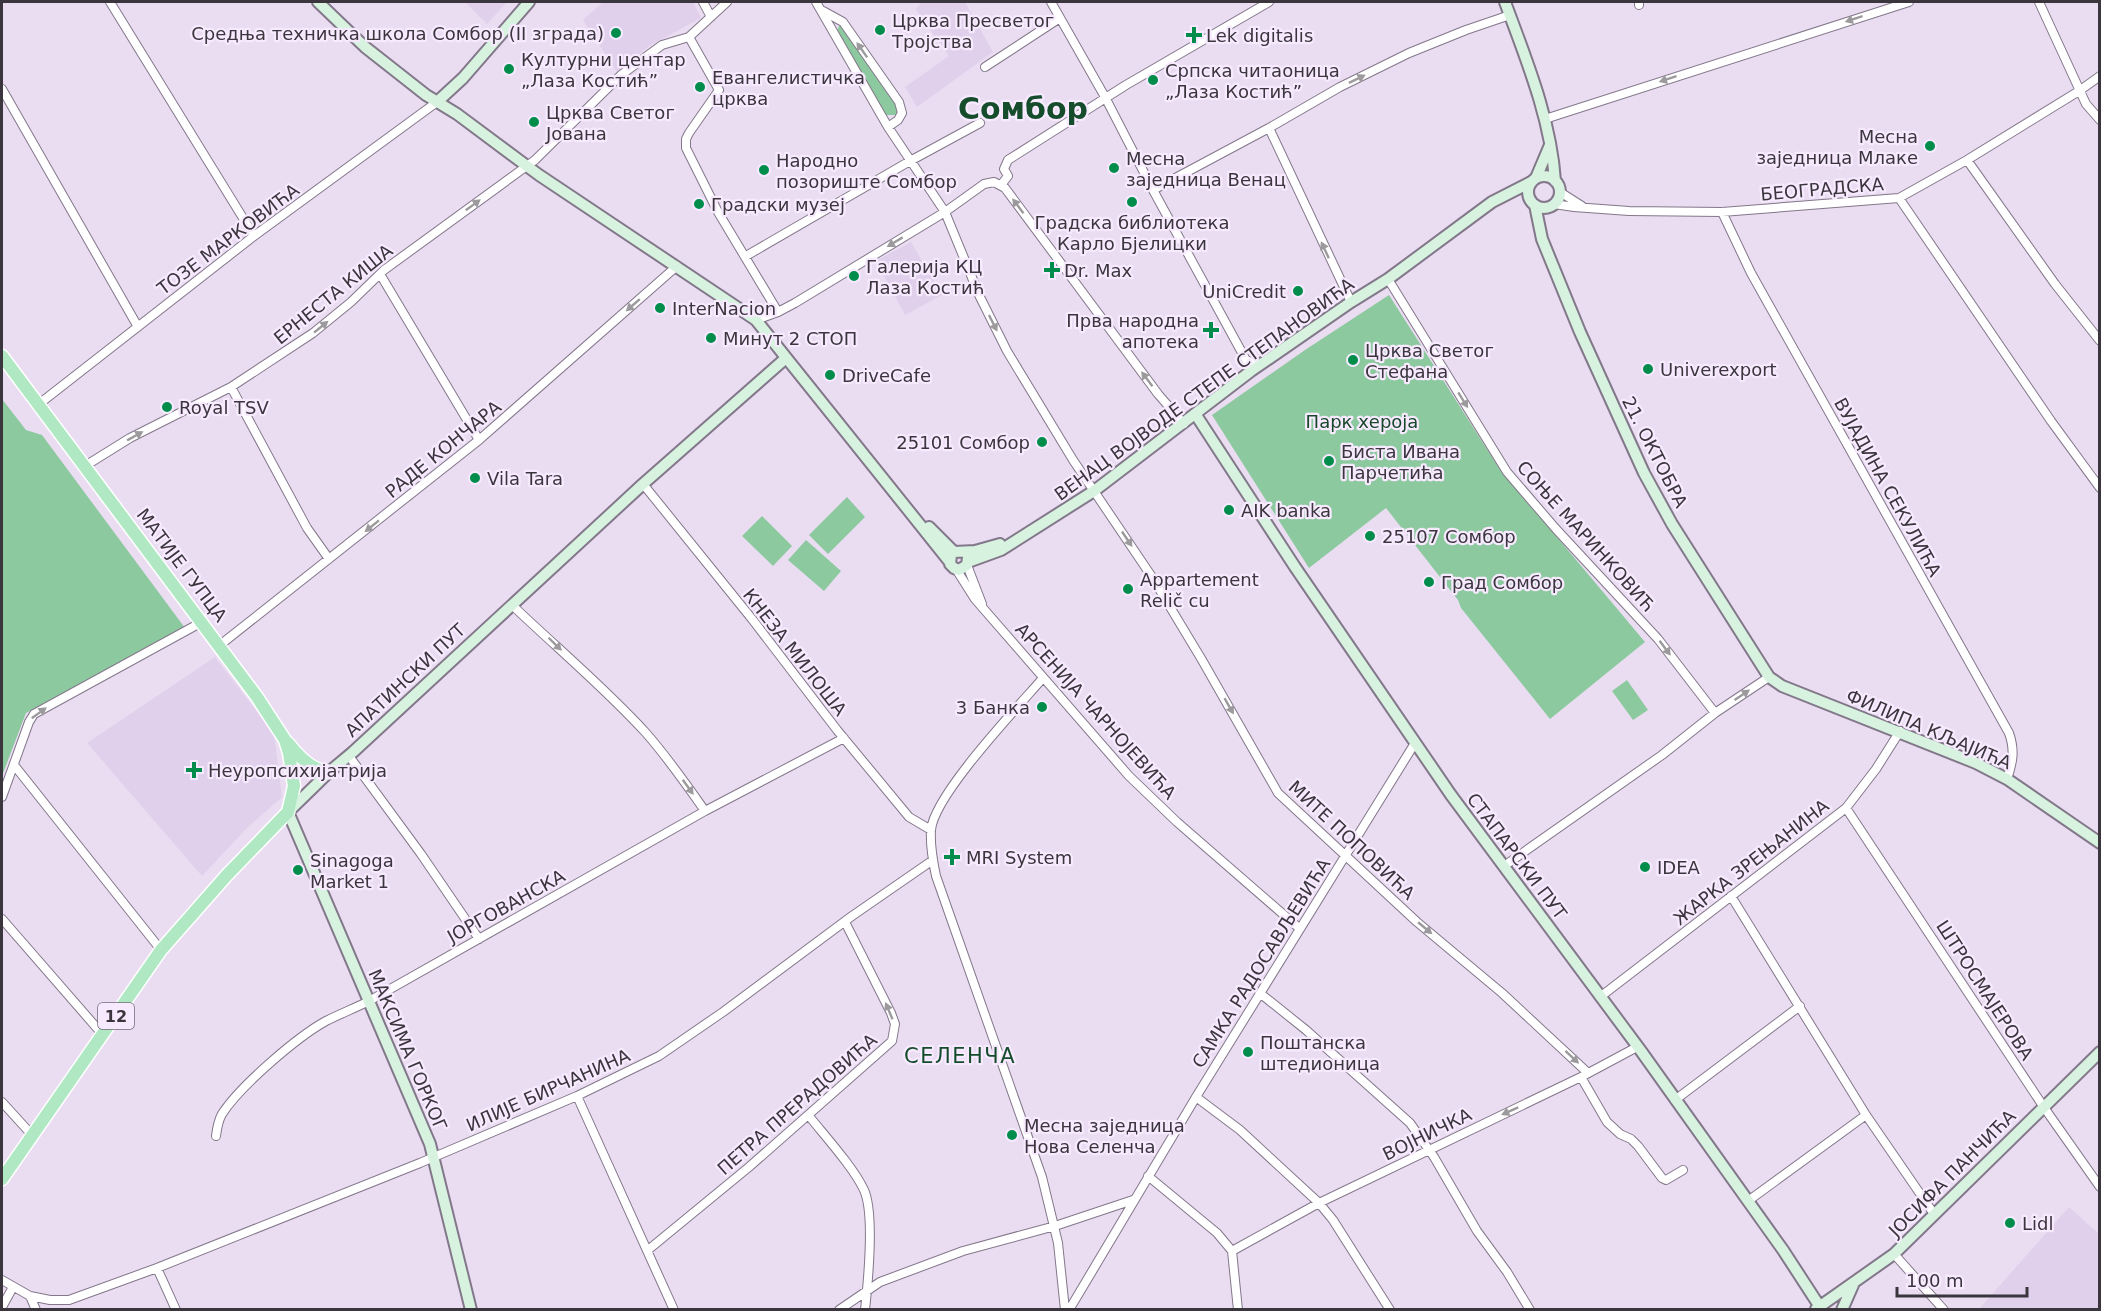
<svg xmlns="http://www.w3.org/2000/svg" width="2101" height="1311" font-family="'DejaVu Sans',sans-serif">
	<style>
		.built { fill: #e1d0eb }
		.green { fill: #8dc99f }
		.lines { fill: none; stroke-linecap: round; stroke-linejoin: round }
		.street-casing { stroke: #83778a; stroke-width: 10 }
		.secondary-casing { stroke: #83778a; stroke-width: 14 }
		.primary-casing { stroke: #fff; stroke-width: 15 }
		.street { stroke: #fff; stroke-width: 8 }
		.secondary { stroke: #d7f3e0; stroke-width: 10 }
		.primary { stroke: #afe8c2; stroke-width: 12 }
		.oneway { fill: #9d9a9e }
		.poi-dot { fill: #008d4b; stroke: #f7eaff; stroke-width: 2 }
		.labels { text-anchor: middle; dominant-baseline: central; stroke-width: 4.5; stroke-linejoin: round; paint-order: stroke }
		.shield { fill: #f7eaff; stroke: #736c78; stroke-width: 1.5 }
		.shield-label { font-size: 16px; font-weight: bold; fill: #3b363e }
		.poi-label { font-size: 18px; fill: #3b363e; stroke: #f7eaff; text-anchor: start }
		.street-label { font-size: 18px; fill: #3b363e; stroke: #f7eaff }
		.park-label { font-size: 18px; fill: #19472a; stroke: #f7eaff }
		.quarter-label { font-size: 21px; letter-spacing: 1.5px; fill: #154c2b; stroke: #f7eaff }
		.town-label { font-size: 30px; font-weight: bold; fill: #154c2b; stroke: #f7eaff }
	</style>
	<rect width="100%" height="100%" fill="#eaddf2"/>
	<path class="built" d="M465,2H507L487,24Z
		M603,2H693L701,18L649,46L617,72L583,20Z
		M922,2H965L993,52L917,107L905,87L949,56L918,13L916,9Z
		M911,242L942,295L905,315L876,261Z
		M215,657L274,734L282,797L248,827L202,876L87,743Z
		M2069,1207L2099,1234V1309H1979Z"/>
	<path class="green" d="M839,26H842L897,104L898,112L896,115H885L837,31Z
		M1389,295L1499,468L1645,642L1550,719L1461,608L1458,600L1386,508L1309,568L1212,415L1305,350Z
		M2,399L26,430L42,435L185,628L26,713L2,776Z
		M847,497L865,517L828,554L809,535Z
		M762,516L792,546L773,566L742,536Z
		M806,540L841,571L824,591L788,560Z
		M1627,680L1648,710L1633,720L1612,691Z"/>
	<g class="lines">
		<g class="street-casing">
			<path id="street" d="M110,2L254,236
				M703,2L711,17
				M816,2L888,127L945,212L980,297L1007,351L1073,460L1152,577L1202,660L1278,793L1417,922L1502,993L1588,1073
				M1051,2L1105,97L1153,190L1246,360L1260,365
				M1639,2V5
				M2039,2L2086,104L2100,120
				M823,11L843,22L899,102L902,113L898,120L888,127
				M689,37L719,90L689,133L686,139V148L718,212L778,312
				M985,67L1060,18
				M2,89L138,327
				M1545,119L1909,2
				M1269,128L1351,302
				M1967,160L2055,284L2100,341
				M1001,185L1008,176L1004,169L1008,160L1126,85L1269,2
				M1153,190L1269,128L1340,87L1409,53L1466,30L1510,15
				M1560,192L1582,206
				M1899,198L2051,421L2100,488
				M1554,204L1574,207L1629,211L1722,212L1899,198L1967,160L2079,91L2100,76
				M1722,212L1751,273L2009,733C2015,750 2013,762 2007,779
				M746,256L910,161L980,123
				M380,274L479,440
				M1388,279L1507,472L1556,529L1658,639L1715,713
				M756,320L778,312L795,303L945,212L984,184L994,182L1005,188L1158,394L1184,424
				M231,387L307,528L329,559
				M39,404L254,236L437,102
				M85,466L130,438L231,387L313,333L351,302L384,270L535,160L621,75L662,45L689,37L727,2
				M643,484L752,619L837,730L909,817L931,830
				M967,565L982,604
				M956,569L975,599L1129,776L1177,822L1299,928
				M512,605C557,648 605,688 646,733C668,758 686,784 705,811
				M220,645L479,440L677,266
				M1043,678C1017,708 934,795 931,830C930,845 933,862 936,876L1042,1177L1058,1243L1065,1310
				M349,756L421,854L479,939
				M14,765L161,950
				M2,797L29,722L34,714L202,622
				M1846,808L2043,1106L2100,1187
				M1504,866L1662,755L1715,713L1769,677
				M1731,896L1866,1115L1934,1214
				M2,919L103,1035
				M1261,994L1306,1030L1410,1123L1434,1157L1477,1231L1507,1272L1530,1310
				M1600,997L1846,808L1876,769L1900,731
				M1581,1077L1607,1122L1620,1134L1631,1139L1638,1146L1662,1178L1666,1180L1683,1170
				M577,1096L674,1310
				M1196,1097L1240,1130L1319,1203L1333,1220L1390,1310
				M1675,1100L1800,1006
				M2,1102L32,1135
				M809,1116C825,1136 854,1168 864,1190C875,1214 868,1282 865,1310
				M216,1136C217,1128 218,1121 222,1114C240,1086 297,1037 326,1021C340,1014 355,1008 369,1001L705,811L844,738
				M1148,1176L1217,1233L1232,1251L1238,1310
				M1748,1201L1866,1115
				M648,1250L749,1167L892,1041L895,1024L891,1013L845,922
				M1232,1251L1319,1203L1581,1077L1637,1047
				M1894,1254L1944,1310
				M157,1268L176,1310
				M2,1280L30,1296L50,1300H69L157,1268L420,1163L577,1096L659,1056L723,1012L852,916L933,860
				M30,1296L36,1310
				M2,1307L13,1287
				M839,1310L880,1282L963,1251L1055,1226L1133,1200
				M1069,1310L1196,1097L1415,743"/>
		</g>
		<g class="secondary-casing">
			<path id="secondary" d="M318,2L365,47L426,95L457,114L539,175L756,320L949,561
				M1505,2C1526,59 1551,119 1555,181
				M437,102L463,78L529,2
				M1528 192a16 16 0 1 1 32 0a16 16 0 1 1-32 0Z
				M1536,178L1550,145
				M1535,205L1542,239L1580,332L1644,473L1672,524L1769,677L1782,686L1976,763L2007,779L2100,843
				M1196,415L1295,567L1451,795L1641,1051L1783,1250L1822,1310
				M929,527L954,552
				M954,552L975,551L1000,544
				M951,555L950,564L954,568L959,570L967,565L968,557
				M968,562L1001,550L1094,491L1251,371L1351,302L1388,279L1492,202L1531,182
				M1816,1309L1894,1254L2100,1052
				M471,1310L430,1144L288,812L329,772L353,752L643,484L786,358
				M1842,1310L1853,1285"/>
		</g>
		<g class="primary-casing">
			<path id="primary" d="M2,356L257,697L285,740L289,753L294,786L288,812L227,875L161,950L2,1179
				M288,743C298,756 312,771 329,772"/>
		</g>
		<use href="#street" class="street"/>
		<use href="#secondary" class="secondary"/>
		<use href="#primary" class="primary"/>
	</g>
	<defs><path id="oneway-solid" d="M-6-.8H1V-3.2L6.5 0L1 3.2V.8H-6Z" transform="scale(1.5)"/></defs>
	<g class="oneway">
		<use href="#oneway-solid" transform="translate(1854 19) rotate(162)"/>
		<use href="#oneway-solid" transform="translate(862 50) rotate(-125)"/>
		<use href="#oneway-solid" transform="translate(1357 79) rotate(-26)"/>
		<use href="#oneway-solid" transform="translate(1668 79) rotate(162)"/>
		<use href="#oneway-solid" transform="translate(473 205) rotate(-36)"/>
		<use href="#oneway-solid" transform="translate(1018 206) rotate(-127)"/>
		<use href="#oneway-solid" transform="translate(895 242) rotate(149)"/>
		<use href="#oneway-solid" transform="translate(1325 250) rotate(-115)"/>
		<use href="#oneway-solid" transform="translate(633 305) rotate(139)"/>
		<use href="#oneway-solid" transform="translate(993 323) rotate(63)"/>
		<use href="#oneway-solid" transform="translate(321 327) rotate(-39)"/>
		<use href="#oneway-solid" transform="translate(1147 379) rotate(-127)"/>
		<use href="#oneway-solid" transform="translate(1463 400) rotate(58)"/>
		<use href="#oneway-solid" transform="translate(135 436) rotate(-29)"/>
		<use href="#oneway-solid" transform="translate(372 526) rotate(141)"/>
		<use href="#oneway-solid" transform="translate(1127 539) rotate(56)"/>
		<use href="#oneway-solid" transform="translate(555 644) rotate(44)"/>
		<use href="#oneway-solid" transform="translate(1665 648) rotate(53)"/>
		<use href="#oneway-solid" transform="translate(1742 695) rotate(-34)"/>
		<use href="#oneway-solid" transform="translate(1229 706) rotate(60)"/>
		<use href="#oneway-solid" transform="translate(39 713) rotate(-36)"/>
		<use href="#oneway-solid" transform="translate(688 787) rotate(54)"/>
		<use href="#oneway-solid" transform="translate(1425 928) rotate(40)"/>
		<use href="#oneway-solid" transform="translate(889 1011) rotate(-113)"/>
		<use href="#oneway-solid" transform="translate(1572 1057) rotate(43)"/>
		<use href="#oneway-solid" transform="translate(1510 1111) rotate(156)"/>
	</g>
	<g class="poi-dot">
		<circle cx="880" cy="30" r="6"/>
		<circle cx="616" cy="33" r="6"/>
		<path d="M1191 26h6v6h6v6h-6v6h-6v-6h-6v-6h6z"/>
		<circle cx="509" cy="69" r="6"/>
		<circle cx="1153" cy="80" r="6"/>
		<circle cx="700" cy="87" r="6"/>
		<circle cx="534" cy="122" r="6"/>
		<circle cx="1930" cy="146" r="6"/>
		<circle cx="1114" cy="168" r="6"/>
		<circle cx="764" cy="170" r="6"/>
		<circle cx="1132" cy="202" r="6"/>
		<circle cx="699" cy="204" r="6"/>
		<path d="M1049 261h6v6h6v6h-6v6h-6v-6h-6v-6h6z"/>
		<circle cx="854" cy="276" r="6"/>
		<circle cx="1298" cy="291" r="6"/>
		<circle cx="660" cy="308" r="6"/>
		<path d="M1208 321h6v6h6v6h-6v6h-6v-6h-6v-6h6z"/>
		<circle cx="711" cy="338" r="6"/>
		<circle cx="1353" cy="360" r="6"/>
		<circle cx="1648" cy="369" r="6"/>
		<circle cx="830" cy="375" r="6"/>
		<circle cx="167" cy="407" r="6"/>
		<circle cx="1042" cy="442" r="6"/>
		<circle cx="1329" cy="461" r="6"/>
		<circle cx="475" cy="478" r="6"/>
		<circle cx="1229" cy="510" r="6"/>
		<circle cx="1370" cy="536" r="6"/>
		<circle cx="1429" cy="582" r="6"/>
		<circle cx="1128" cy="589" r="6"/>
		<circle cx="1042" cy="707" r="6"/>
		<path d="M191 761h6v6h6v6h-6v6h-6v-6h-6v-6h6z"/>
		<path d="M949 848h6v6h6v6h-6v6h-6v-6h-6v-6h6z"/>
		<circle cx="1645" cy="867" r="6"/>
		<circle cx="298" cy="870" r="6"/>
		<circle cx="1248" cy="1052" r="6"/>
		<circle cx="1012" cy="1135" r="6"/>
		<circle cx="2010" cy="1223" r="6"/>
	</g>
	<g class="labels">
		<rect class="shield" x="98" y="1003" width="36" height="26" rx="4.5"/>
		<g class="shield-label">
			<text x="116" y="1016">12</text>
		</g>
		<g class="poi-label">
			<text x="892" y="20">Црква Пресветог<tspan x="892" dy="21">Тројства</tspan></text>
			<text x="604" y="33" text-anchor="end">Средња техничка школа Сомбор (II зграда)</text>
			<text x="1206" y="35">Lek digitalis</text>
			<text x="521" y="59">Културни центар<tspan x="521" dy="21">„Лаза Костић”</tspan></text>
			<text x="1165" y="70">Српска читаоница<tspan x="1165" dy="21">„Лаза Костић”</tspan></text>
			<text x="712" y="77">Евангелистичка<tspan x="712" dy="21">црква</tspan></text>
			<text x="546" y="112">Црква Светог<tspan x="546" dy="21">Јована</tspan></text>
			<text x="1918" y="136" text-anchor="end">Месна<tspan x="1918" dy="21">заједница Млаке</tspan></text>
			<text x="1126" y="158">Месна<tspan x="1126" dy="21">заједница Венац</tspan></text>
			<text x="776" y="160">Народно<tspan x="776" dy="21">позориште Сомбор</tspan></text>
			<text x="711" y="204">Градски музеј</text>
			<text x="1132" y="222" text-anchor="middle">Градска библиотека<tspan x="1132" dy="21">Карло Бјелицки</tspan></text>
			<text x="866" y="266">Галерија КЦ<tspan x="866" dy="21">Лаза Костић</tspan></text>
			<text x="1064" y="270">Dr. Max</text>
			<text x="1286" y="291" text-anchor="end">UniCredit</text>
			<text x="672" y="308">InterNacion</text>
			<text x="1199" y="320" text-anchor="end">Прва народна<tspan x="1199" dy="21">апотека</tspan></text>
			<text x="723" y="338">Минут 2 СТОП</text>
			<text x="1365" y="350">Црква Светог<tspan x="1365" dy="21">Стефана</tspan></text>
			<text x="1660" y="369">Univerexport</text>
			<text x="842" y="375">DriveCafe</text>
			<text x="179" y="407">Royal TSV</text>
			<text x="1030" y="442" text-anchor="end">25101 Сомбор</text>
			<text x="1341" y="451">Биста Ивана<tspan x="1341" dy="21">Парчетића</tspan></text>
			<text x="487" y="478">Vila Tara</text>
			<text x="1241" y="510">AIK banka</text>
			<text x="1382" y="536">25107 Сомбор</text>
			<text x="1140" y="579">Appartement<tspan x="1140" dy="21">Relič cu</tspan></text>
			<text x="1441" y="582">Град Сомбор</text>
			<text x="1030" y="707" text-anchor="end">3 Банка</text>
			<text x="208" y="770">Неуропсихијатрија</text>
			<text x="966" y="857">MRI System</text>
			<text x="310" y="860">Sinagoga<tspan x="310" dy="21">Market 1</tspan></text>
			<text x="1657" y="867">IDEA</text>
			<text x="1260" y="1042">Поштанска<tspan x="1260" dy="21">штедионица</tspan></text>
			<text x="1024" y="1125">Месна заједница<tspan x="1024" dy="21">Нова Селенча</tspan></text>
			<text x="2022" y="1223">Lidl</text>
		</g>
		<g class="street-label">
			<text transform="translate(1822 189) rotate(-5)">БЕОГРАДСКА</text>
			<text transform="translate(228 239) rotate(-37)">ТОЗЕ МАРКОВИЋА</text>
			<text transform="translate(333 294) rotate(-39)">ЕРНЕСТА КИША</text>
			<text transform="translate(1204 389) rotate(-36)">ВЕНАЦ ВОЈВОДЕ СТЕПЕ СТЕПАНОВИЋА</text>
			<text transform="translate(443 449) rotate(-39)">РАДЕ КОНЧАРА</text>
			<text transform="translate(1655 452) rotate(63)">21. ОКТОБРА</text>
			<text transform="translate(1888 487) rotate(61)">ВУЈАДИНА СЕКУЛИЋА</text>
			<text transform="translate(1586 536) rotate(48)">СОЊЕ МАРИНКОВИЋ</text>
			<text transform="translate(182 565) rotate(53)">МАТИЈЕ ГУПЦА</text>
			<text transform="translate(795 652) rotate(52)">КНЕЗА МИЛОША</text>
			<text transform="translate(405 680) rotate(-43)">АПАТИНСКИ ПУТ</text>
			<text transform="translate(1096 711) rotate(48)">АРСЕНИЈА ЧАРНОЈЕВИЋА</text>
			<text transform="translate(1929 729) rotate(23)">ФИЛИПА КЉАЈИЋА</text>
			<text transform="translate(1352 840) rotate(43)">МИТЕ ПОПОВИЋА</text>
			<text transform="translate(1517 856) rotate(53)">СТАПАРСКИ ПУТ</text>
			<text transform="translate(1751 862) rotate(-38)">ЖАРКА ЗРЕЊАНИНА</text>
			<text transform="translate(506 906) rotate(-29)">ЈОРГОВАНСКА</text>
			<text transform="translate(1261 963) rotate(-58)">САМКА РАДОСАВЉЕВИЋА</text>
			<text transform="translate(1985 990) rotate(57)">ШТРОСМАЈЕРОВА</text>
			<text transform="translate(408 1050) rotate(67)">МАКСИМА ГОРКОГ</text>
			<text transform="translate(548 1090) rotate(-24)">ИЛИЈЕ БИРЧАНИНА</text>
			<text transform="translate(797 1104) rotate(-41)">ПЕТРА ПРЕРАДОВИЋА</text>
			<text transform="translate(1427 1134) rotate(-26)">ВОЈНИЧКА</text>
			<text transform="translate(1952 1173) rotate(-45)">ЈОСИФА ПАНЧИЋА</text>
		</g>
		<g class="park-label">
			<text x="1362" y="421">Парк хероја</text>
		</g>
		<g class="quarter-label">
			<text x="960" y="1056">СЕЛЕНЧА</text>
		</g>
		<g class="town-label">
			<text x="1023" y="108">Сомбор</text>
		</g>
	</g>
	<rect width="2101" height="1311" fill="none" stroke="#3b363e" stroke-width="6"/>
	<path d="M1897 1287v9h130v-9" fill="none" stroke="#3b363e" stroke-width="3"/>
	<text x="1906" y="1287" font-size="18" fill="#3b363e" stroke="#f7eaff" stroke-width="4.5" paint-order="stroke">100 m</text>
</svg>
